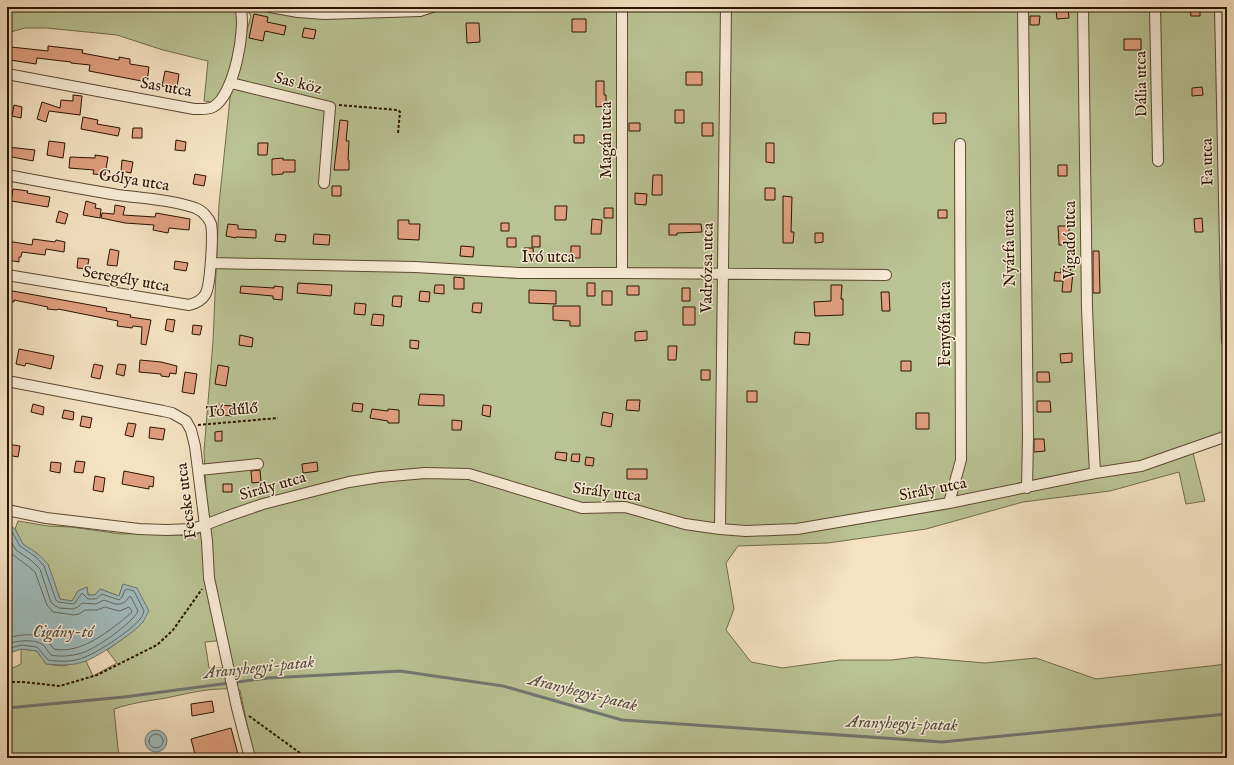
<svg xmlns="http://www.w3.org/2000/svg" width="1234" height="765" font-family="'IM FELL English',serif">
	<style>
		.green { fill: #bac394; stroke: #726c4a; fill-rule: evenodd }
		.water { fill: #a0bbbd; stroke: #717871 }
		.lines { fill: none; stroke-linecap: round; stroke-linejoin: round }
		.shore { stroke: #66685e; stroke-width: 1 }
		.stream { stroke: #717871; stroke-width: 3 }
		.building { fill: #e09f80; stroke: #2b1400 }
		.minor-casing { stroke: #5d4830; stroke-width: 12 }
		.path { stroke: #2b1400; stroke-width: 2; stroke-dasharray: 3 2; stroke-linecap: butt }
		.minor { stroke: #f8ecd7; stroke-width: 10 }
		.labels { text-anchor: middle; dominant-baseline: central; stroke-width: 3; stroke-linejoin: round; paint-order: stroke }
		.street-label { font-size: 16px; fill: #2b1400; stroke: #f8ecd7 }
		.water-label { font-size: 17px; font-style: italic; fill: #544e42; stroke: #f8ecd7 }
	</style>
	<rect width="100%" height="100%" fill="#f4e2c1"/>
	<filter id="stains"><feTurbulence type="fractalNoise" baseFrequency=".005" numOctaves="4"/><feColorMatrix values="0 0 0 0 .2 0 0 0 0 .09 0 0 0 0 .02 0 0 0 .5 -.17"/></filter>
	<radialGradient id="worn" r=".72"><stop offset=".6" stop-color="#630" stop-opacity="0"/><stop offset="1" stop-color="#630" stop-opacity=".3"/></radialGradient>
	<path class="green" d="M7,7H234L240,24L233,69L217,98L211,102L204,101L208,61L163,50L117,35L47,28H25L7,33Z
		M245,7H1227V436L1192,449L1205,501L1186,504L1179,472L1110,491L1023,502L926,529L828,543L738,546L726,563L734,609L726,630L751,662L782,668L840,660H892L916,657L985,663L1036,658L1096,679L1227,664V758H254L240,690C215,686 190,693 166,698C148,701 131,703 114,709L119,758H7V664L13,668L21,664V649L37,651L46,664L62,666L86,661L93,676L117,663L107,650L128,635L143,622L123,584L119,596L100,589L95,595H88L87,587L78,591L72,601L60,599L48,565L38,554L23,544L15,529L18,521L48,526L71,527L121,534L148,533L194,536L208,528L204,451L213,341L219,204L231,89L251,16ZM226,640L224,668H209L205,642Z"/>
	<path class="water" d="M7,523L15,529L23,544L38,554L48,564L60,599L72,601L78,591L87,587L88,595H95L100,589L119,596L123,584L137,588L149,611C147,614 145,619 143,622C135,632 99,656 86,661C73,666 60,665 46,664L37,651L21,649L7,654Z
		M145 741a11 11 0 1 1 22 0a11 11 0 1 1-22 0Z"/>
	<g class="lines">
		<path class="shore" d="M7,528L12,532L20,546L36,557L44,566L56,600L58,602L74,604L82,593L88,599H96L102,594L119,600L122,597L125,590L127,589L134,591L144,611C143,614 142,617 140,619C132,630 98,652 85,657C74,662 60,662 48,660L37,647L21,645L7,649
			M7,535L16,550L32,561L40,569L51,602L54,605L59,608L73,609L78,607L82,603L96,604L104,600L115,604H120L125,602L130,596L131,597L138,611C133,623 95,649 82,653C71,656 61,657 51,655C48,652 46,647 43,645C34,638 16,641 7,644
			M7,546L13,555L28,566L35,572L47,605L53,612L74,615L79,614L85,610H97L105,607L115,610L120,611L129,607L132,611L131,613C112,629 81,655 54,649C51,646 49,642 45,639C36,632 18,635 7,638
			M149 741a7 7 0 1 1 14 0a7 7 0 1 1-14 0Z"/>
		<path class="stream" d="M7,708L124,697L268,678L400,671L503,686L622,720L942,742L1227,714"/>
	</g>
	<path class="building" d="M1190,7H1200V16H1191Z
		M1068,9L1069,18L1057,19L1056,10Z
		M254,14L268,17L267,22L286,26L284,35L265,31L263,41L249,38Z
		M1030,16H1040L1039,25H1030Z
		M572,19H586V32H572Z
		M466,23H479L480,42L467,43Z
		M304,28L316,30L314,39L302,37Z
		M1124,39H1141V50H1124Z
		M48,46L83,50L82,53L119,60V57L130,59V64L149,67L147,82L89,71L90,65L71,63V62L37,58L36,64L10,60L11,47L48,51Z
		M165,71L179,74L177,88L162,86Z
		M686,72H702V85H686Z
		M596,81H604V95H606V106L596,107Z
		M1202,87L1203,95L1192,96V88Z
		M73,95L82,96L80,115L49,111L46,122L37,119L42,102L60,108L61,100L73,101Z
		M14,105L22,107L21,118L12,116Z
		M675,110H684V123H675Z
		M933,113H946V123L933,124Z
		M83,117L98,120L97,124L120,128L118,136L81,129Z
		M340,120L348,121L346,141H349L348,160H349V170H334Z
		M629,123H640V131H629Z
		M702,123H713V136H702Z
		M133,128H142V138H132Z
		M574,135H584V143H574Z
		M176,140L186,142L185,151L175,150Z
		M49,141L65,143L63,158L47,155Z
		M258,143H268L267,155H258Z
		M766,143H774V163L766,162Z
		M7,147L35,150L33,161L7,156Z
		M95,155L108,157L105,175L93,174L94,170L69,168L70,157L95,158Z
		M283,158V160H295V172H283V174L272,175V159Z
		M122,160L133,162L131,173L121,171Z
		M1058,165H1067V176H1058Z
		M195,174L206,176L204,186L193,184Z
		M653,175H662V195H652Z
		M332,186H341V196H332Z
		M765,188H775V200H765Z
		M13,189L28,191L27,193L50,197L48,207L11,201Z
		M635,193L647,194L646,205L635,204Z
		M783,196L792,197L791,232H794L793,243H783Z
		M86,201L96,204L95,208L101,209L100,218L83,215Z
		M115,205L125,207L123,215L155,217L156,213L190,219L189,230L169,228L168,233L153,230L154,225L125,223L101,218L102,213L114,214Z
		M555,206H567L566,220H555Z
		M604,208H613V218H604Z
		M938,210H947V218H938Z
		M59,211L68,214L65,224L56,222Z
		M1202,218L1203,232H1195L1194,219Z
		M592,219L602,220L601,234H591Z
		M398,220H409V224H420L419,240L398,239Z
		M501,223H509V231H501Z
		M228,224L238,225V229L256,230V238L236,237V238L226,236Z
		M669,224H701L702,232L677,233V235H669Z
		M1058,226H1069V245H1059Z
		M815,233H823V242L815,243Z
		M276,234L286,235L285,242L275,241Z
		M314,234L330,235L329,245L313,244Z
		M532,236H540V247H532Z
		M507,238H516V247H507Z
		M33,239L55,242L56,240L65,242L64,252L46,249L45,255L22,252L21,257H19V262L7,260V241L32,245Z
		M461,246L474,247L473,257L460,256Z
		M571,246H580V258H571Z
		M524,248H533L534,261L524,262Z
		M110,249L119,251L117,266L107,265Z
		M1093,251H1099L1100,293H1093Z
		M78,258L89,259L87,269L77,268Z
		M175,261L188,263L186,271L174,269Z
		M1061,268L1071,269L1070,272H1073L1071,292H1062L1063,281H1054L1055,272L1061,273Z
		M454,277L464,278V289H454Z
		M298,283L332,285L331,296L297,293Z
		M587,283H595V296H587Z
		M435,285H444V294L434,293Z
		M831,285H842L841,299H843V315L815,316L814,302L831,301Z
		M241,286L274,288V286L283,287L282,300L273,299V296L240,293Z
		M627,286H639V295H627Z
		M682,288H690V301H682Z
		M7,290L107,308L106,311L131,315L130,317L151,320L146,345L141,344L142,327L133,326L132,328L117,326L118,321L58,309L57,310L47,309L48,307L14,300V302L7,301Z
		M529,290L556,291V304L529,303Z
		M420,291L430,292L429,302L419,301Z
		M602,291H612V305H602Z
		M881,292H889L890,311H882Z
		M393,296H402L401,307L392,306Z
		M355,303L366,304L365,315L354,314Z
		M473,303H482L481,313L472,312Z
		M553,306H580V326H570V321L553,320Z
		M683,307H695V325H683Z
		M373,314L384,315L383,326L371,325Z
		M167,319L175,320L173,332L165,330Z
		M193,325L202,326L200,335L192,334Z
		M647,331V340L635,341V332Z
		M795,332L810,333L809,345L794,344Z
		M240,335L253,338L252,347L239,345Z
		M410,340L419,341L418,349L410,348Z
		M668,346H677L676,360H668Z
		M19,349L54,356L51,369L26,363L25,366L16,364Z
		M1072,353V362L1061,363L1060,354Z
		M140,360L161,362L177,366L176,374L170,373L169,377L161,376V374L139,372Z
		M901,361H911V371H901Z
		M94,364L103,366L100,379L91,377Z
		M118,364L126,365L124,376L116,374Z
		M218,365L229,367L226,386L215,384Z
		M701,370H710V380H701Z
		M185,372L197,374L194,394L182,392Z
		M1037,372H1049L1050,382H1037Z
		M747,391H757V402H747Z
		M420,394L444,395V406L418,405Z
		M627,400H640L639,411L626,410Z
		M1037,401H1050L1051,412H1037Z
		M353,403L363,404L362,412L352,411Z
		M33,404L44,407L43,415L31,412Z
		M216,405L233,406L232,416L215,414Z
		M483,405L491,406L490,417L482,415Z
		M372,409L388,411V409L399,410V423H388V421L370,418Z
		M64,410L74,412L73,420L62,418Z
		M603,412L613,414L611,427L601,425Z
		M916,413H929V429H916Z
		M82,416L92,418L90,428L80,426Z
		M452,420L462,421L461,430H452Z
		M128,423L136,424L133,437L125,435Z
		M150,427L165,429L163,440L149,438Z
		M222,431V441H215V432Z
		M1034,439H1044L1045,451L1034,452Z
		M7,444L20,446L18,457L7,455Z
		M556,452L567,453L566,461L555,459Z
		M572,454H580L579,462L571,461Z
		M586,457L594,458L593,466L585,465Z
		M76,461L85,462L83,473L74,472Z
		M51,462L61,463L60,473L50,471Z
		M317,462L318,471L303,473L302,464Z
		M627,469H647V479H627Z
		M260,470L261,482L252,483L251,471Z
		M124,471L154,477L153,487L149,486V489L122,484Z
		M95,476L105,478L103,492L93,490Z
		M223,484H232V492H223Z
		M212,701L214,712L192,716L191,704Z
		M231,728L239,758H196L191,739Z"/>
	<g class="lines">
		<g class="minor-casing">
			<path id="minor" d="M270,7L298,12L324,14L420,11L432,7
				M622,7V273
				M1023,7L1028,436L1027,488
				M1083,7L1087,308L1089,357L1095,473
				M1155,7L1158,161
				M1220,7L1227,341
				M7,74L194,109C200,109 207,110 213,107C234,96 247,27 240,7
				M231,83L330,107L324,183
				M7,175C44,182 81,189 118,195C140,198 163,199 185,205C193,207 201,209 206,216C208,218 210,221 211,224C213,234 211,261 210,272C208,290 208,300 189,305L7,275
				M211,263L415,267L519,273H622L886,275
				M7,381L163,411L172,413L186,421L191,430L195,446L207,541L209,578L237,708L250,758
				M199,470L258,464
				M949,503L961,460L960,144
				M7,510L46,518L139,529L167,530L192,529L205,525L228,516L263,504L349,482L380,477L425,473L469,474L582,508L625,507L685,524L720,529L746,531L797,529L949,503L1095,473L1141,466L1227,436
				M720,529L726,7"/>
		</g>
		<path class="path" d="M339,105L398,110L400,112L398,133
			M198,425L278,418
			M7,682H23L60,686L97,675L157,645L173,630L202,589
			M249,716L307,758"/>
		<use href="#minor" class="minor"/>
	</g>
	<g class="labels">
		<g class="street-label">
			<text transform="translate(298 84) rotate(14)">Sas köz</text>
			<text transform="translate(1142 84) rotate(-91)">Dália utca</text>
			<text transform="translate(166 88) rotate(10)">Sas utca</text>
			<text transform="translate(607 140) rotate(-90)">Magán utca</text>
			<text transform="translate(1208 162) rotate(-91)">Fa utca</text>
			<text transform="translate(134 181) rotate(9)">Gólya utca</text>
			<text transform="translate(1071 240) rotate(-90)">Vigadó utca</text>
			<text transform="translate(1010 248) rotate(-91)">Nyárfa utca</text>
			<text x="548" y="258">Ivó utca</text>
			<text transform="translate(708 268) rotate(-89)">Vadrózsa utca</text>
			<text transform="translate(126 280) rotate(10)">Seregély utca</text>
			<text transform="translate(946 324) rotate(-90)">Fenyőfa utca</text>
			<text transform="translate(232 411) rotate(-5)">Tó dűlő</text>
			<text transform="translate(273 487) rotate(-16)">Sirály utca</text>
			<text transform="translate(933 490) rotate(-11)">Sirály utca</text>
			<text transform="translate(607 493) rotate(7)">Sirály utca</text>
			<text transform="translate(187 501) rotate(-97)">Fecske utca</text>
		</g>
		<g class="water-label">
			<text x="63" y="632">Cigány-tó</text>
			<text transform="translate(259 668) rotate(-6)">Aranyhegyi-patak</text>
			<text transform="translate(583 693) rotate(14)">Aranyhegyi-patak</text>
			<text transform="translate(902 724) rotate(2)">Aranyhegyi-patak</text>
		</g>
	</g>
	<rect width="1234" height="765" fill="none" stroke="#f4e2c1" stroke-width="24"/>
	<rect x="8" y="8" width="1218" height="749" fill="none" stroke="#2b1400" stroke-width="2"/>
	<rect x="12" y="12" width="1210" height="741" fill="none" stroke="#2b1400"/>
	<rect width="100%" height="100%" filter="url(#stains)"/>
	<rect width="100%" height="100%" fill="url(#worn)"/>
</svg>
